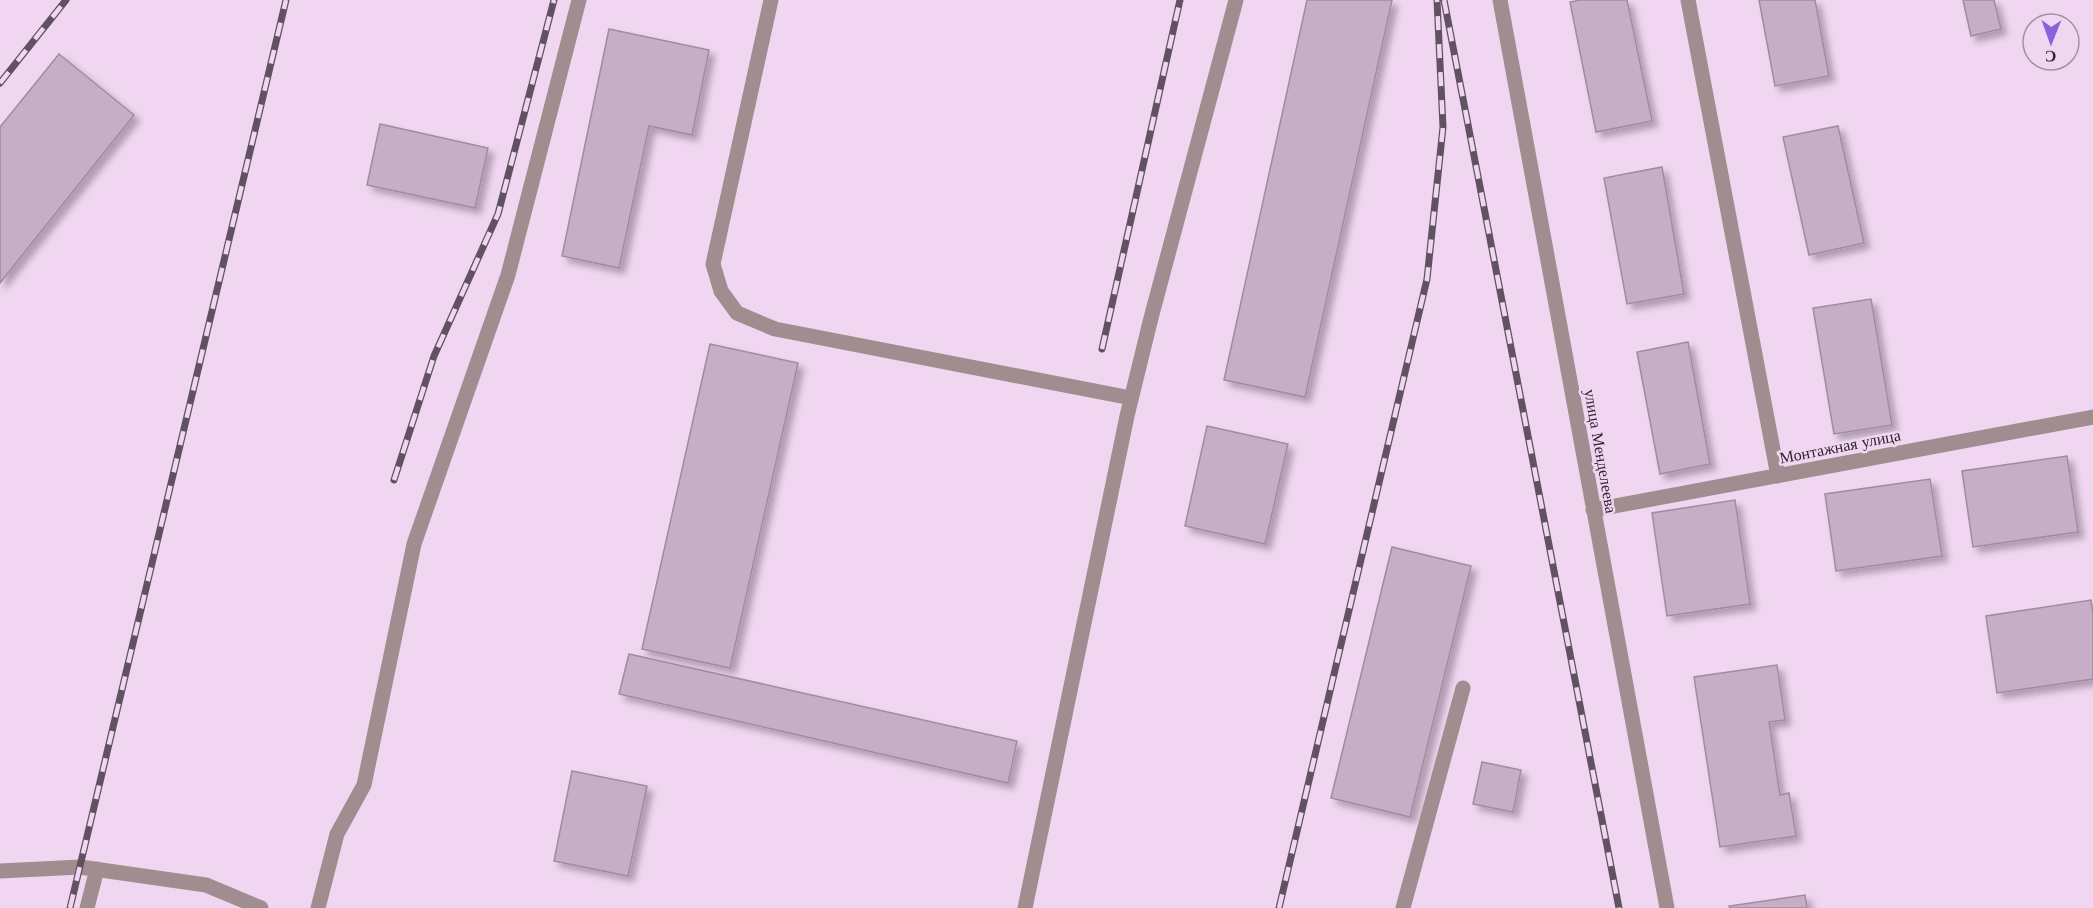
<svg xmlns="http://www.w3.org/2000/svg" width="2093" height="908" font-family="'Libre Baskerville',serif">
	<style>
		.building { fill: #c7aec7; stroke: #a28aa2; stroke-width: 1.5; filter: url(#shadow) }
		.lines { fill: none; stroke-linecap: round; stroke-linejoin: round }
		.minor { stroke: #a08d8f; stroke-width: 15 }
		.rail-casing { stroke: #605260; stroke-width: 7 }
		.rail { stroke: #f0d6f0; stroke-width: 4.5; stroke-dasharray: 14; stroke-linecap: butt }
		.labels { text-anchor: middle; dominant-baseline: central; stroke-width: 5; stroke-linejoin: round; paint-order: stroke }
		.street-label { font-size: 16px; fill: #302630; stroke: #f0d6f0 }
	</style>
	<defs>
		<filter id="shadow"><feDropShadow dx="5.5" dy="5.5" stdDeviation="3" flood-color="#0004"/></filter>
	</defs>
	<rect width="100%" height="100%" fill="#f0d6f0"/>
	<path class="building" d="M1307,0H1392L1305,397L1224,380Z
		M1580,0H1627L1652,121L1596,132L1570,2Z
		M1759,0H1815L1829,76L1775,86Z
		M1963,0H1994L2001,29L1971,36Z
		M609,29L709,50L692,135L649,126L619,268L562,256Z
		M59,54L134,115L0,283V127Z
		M380,124L488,148L475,208L367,185Z
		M1838,126L1864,243L1809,255L1783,137Z
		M1662,167L1684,294L1627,304L1604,178Z
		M1871,299L1892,425L1834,434L1813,308Z
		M1688,342L1710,464L1660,474L1637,352Z
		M710,344L798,363L730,668L642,649Z
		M1207,426L1288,444L1265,544L1185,526Z
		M2067,456L2078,532L1973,547L1962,471Z
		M1930,479L1942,556L1836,571L1825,494Z
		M1735,500L1750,604L1667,616L1652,513Z
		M1392,547L1471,566L1410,817L1331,798Z
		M2091,600L2093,614V679L1997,693L1986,616Z
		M629,654L1017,741L1008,783L619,694Z
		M1777,665L1785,720L1769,722L1780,795L1789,793L1796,836L1720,847L1694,677Z
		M1482,762L1521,770L1513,812L1473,804Z
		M572,771L647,786L628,876L554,861Z
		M1805,895L1807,908H1730L1729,906Z"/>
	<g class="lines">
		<path class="minor" d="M771,0L713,264L721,291L737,313L775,329L1131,398
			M1500,0L1667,908
			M1688,0L1778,476
			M1593,510L2093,417
			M0,871L80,867L206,885L261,908
			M87,908L97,869
			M318,908L337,834L364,785L414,544L508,275L579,0
			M1025,908L1127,416L1151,318L1236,0
			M1403,908L1463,688"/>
		<g class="rail-casing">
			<path id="rail" d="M1444,0L1619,908
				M0,83L66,0
				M1102,349L1180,0
				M394,480L434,356L498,214L554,0
				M70,908L286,0
				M1279,908L1427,279L1443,127L1437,0"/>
		</g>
		<use href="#rail" class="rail"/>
	</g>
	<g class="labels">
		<g class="street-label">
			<text transform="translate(1840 446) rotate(-11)">Монтажная улица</text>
			<text transform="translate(1601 451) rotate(80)">улица Менделеева</text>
		</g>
	</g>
	<g transform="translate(2051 42) rotate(181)"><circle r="28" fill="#f0d6f0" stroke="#a390a3" stroke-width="1.5"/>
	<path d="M0-4.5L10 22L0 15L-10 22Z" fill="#8a62dd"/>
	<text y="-9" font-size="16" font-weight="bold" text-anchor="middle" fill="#302630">С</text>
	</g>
</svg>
